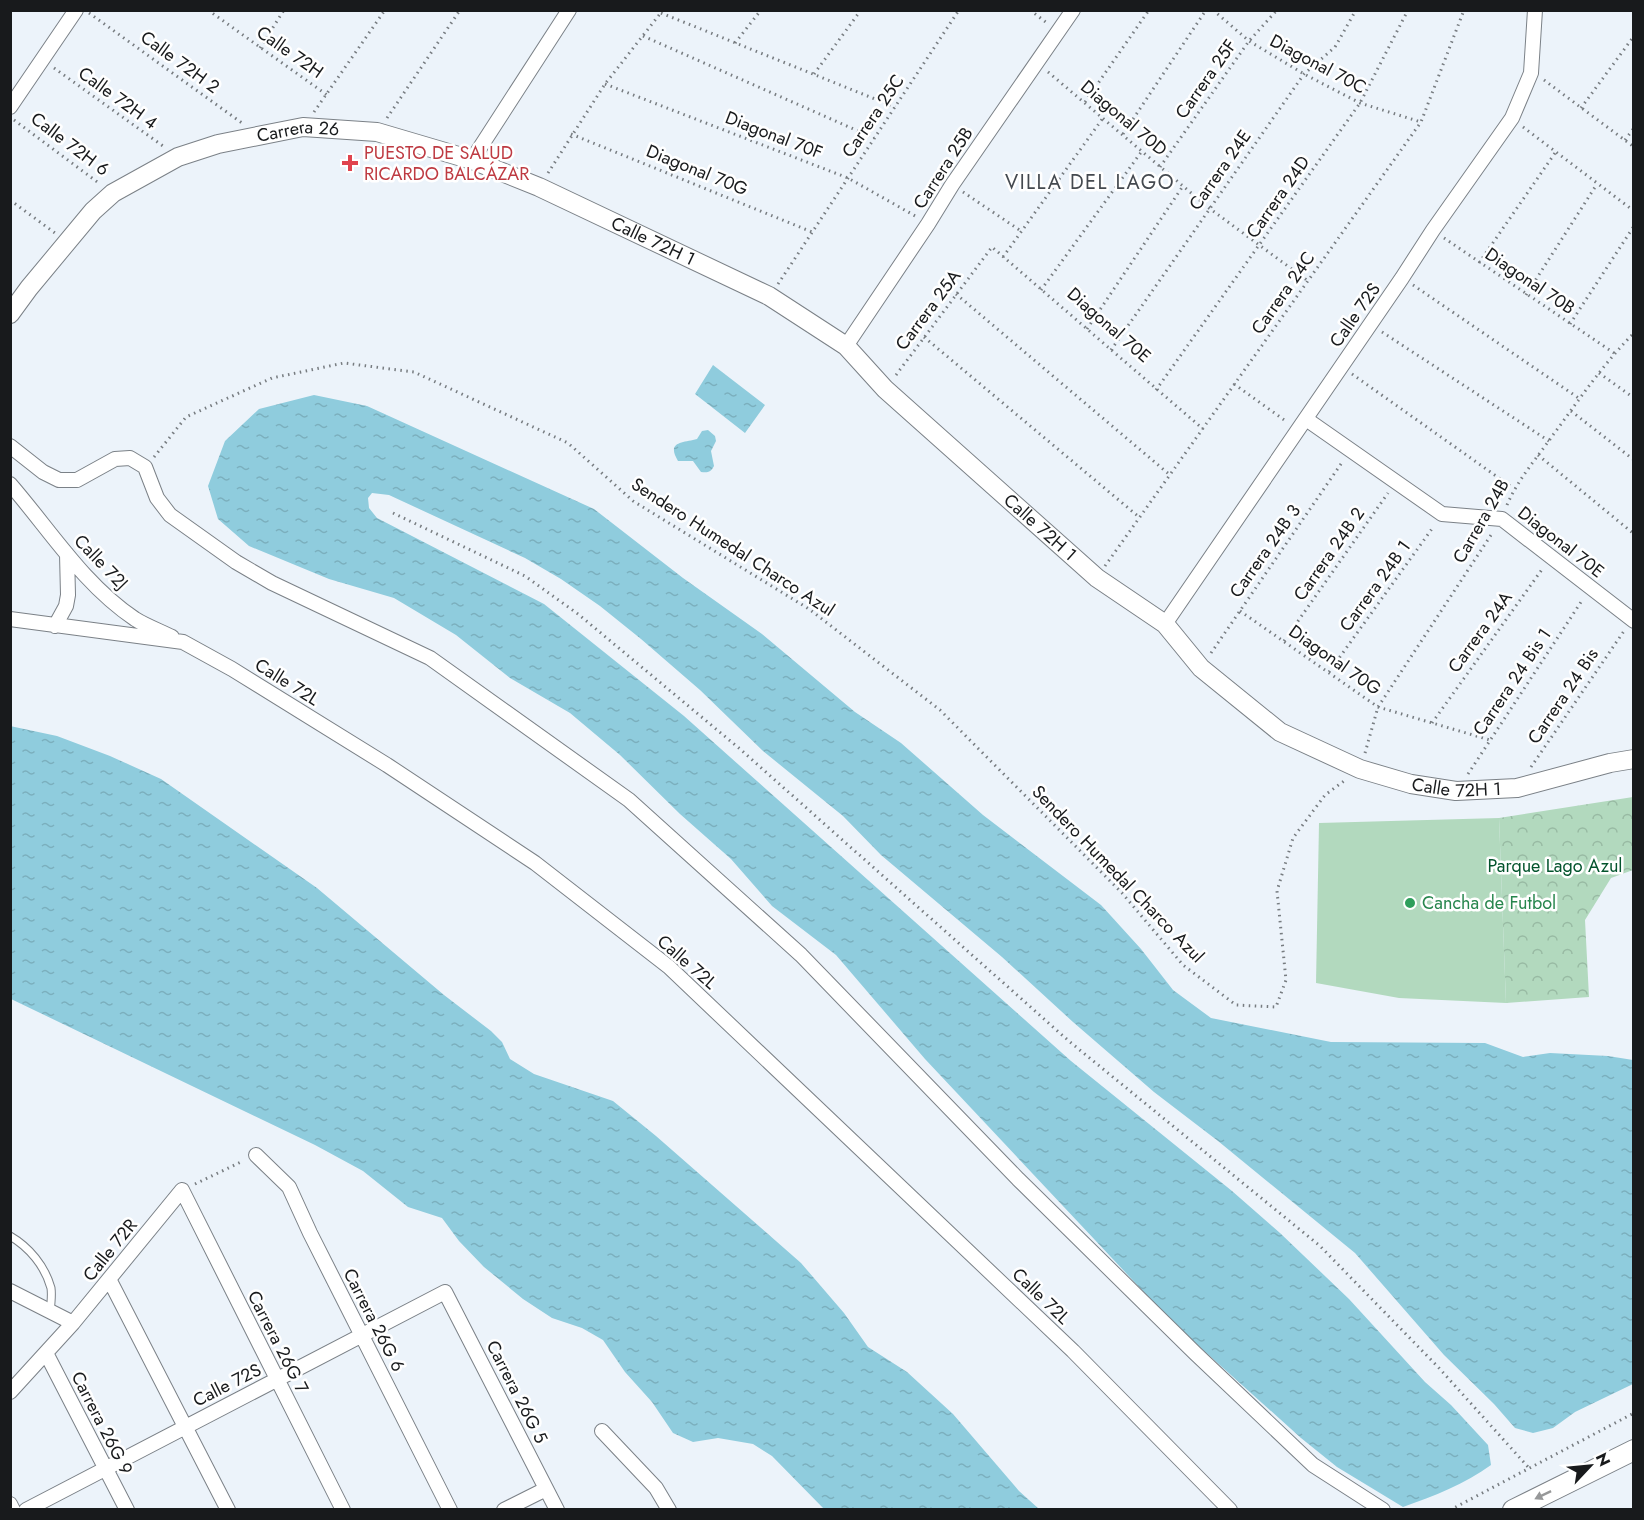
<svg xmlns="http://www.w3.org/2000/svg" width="1644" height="1520" font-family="Jost,sans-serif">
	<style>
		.forest { fill: url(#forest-crowns) }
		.pitch { fill: #b2d9be }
		.water { fill: url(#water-ripples) }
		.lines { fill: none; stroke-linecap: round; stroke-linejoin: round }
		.service-casing { stroke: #7b8187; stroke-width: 9 }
		.minor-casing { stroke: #7b8187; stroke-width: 16 }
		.tertiary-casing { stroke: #7b8187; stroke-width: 20 }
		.secondary-casing { stroke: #7b8187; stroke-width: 22 }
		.path { stroke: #777c80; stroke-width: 3; stroke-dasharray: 1.5 4.5; stroke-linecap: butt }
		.service { stroke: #fff; stroke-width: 7 }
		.minor { stroke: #fff; stroke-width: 14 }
		.tertiary { stroke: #fff; stroke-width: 18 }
		.secondary { stroke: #fff; stroke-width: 20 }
		.oneway { fill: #979899 }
		.health-dot { fill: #e0444e; stroke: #fff; stroke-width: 2 }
		.leisure-dot { fill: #2e9e5b; stroke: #fff; stroke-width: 2 }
		.labels { text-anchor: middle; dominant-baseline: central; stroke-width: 5; stroke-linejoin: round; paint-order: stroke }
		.street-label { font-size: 18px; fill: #181a1c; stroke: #fff }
		.health-label { font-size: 18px; fill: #be3a42; stroke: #fff; text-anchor: start }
		.park-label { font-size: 18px; fill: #03542d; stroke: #fff }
		.leisure-label { font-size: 18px; fill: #27864d; stroke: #fff; text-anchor: start }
		.neighbourhood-label { font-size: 20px; letter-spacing: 1.5px; fill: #44494f; stroke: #fff }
	</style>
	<defs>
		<pattern id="forest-crowns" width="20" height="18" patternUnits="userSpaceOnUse" patternTransform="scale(1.5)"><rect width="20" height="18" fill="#b2d9be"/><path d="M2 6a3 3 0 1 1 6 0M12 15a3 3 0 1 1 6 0" fill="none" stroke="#98baa3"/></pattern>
		<pattern id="water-ripples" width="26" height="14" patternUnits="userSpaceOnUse" patternTransform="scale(1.5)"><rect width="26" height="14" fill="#8fccdd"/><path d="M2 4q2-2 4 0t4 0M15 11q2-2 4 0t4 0" fill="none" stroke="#7bafbd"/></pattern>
	</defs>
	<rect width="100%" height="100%" fill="#ecf3fa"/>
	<path class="forest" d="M1633,797V870L1611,878L1585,920L1589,997L1506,1003L1499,818Z"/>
	<path class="pitch" d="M1499,818L1506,1003L1399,998L1316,983L1319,823Z"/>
	<path class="water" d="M713,365L765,405L745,433L695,394Z
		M314,395L367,406L594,509L683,578L762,634L855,712L901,743L983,815L1101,905L1141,949L1173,990L1211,1018L1331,1042L1485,1043L1523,1057L1550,1053L1608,1056L1633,1060V1384L1575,1412L1553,1428L1533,1433L1515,1428L1494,1404L1444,1355L1355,1253L1218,1141L1154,1092L1073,1022L1002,957L881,855L843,816L763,751L700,690L641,639L600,606L561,579L525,558L389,495L372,493L368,498L369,508L377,518L544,604L684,716L1071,1061L1232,1191L1280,1233L1349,1299L1425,1382L1451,1405L1488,1445L1491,1465C1465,1484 1434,1496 1403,1507L1337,1467L1301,1438L1172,1322L925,1059L836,955L772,906L731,859L680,814L620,755L570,713L510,678L456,635L394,598L329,579L249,546L218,519L208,486L225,441L259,409Z
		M708,430L715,436L716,441L711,451L714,466C711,472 708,473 701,472L693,461H678C666,441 683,443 697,439L702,431Z
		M10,726L57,736L110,756L161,779L317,888L444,995L491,1031L502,1042L510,1059L534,1074L613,1101L656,1136L801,1263L844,1313L868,1347L907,1372L953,1414L1019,1491L1039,1509H824L772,1456L753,1444L718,1438L693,1442L673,1433L652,1402L625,1372L603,1340L582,1328L552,1318L523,1299L484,1267L459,1241L442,1218L408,1207L363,1171L315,1145L11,999Z"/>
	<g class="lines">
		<g class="service-casing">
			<path id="service" d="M10,1236C29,1247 45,1266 51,1288C52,1295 51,1304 50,1312"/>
		</g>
		<g class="minor-casing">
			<path id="minor" d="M10,107L76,10
				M472,160L569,10
				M846,346L928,224L952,185L1073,10
				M1306,419L1442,514L1502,519L1634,621
				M10,446L43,472L59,480H77L115,459L130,458L145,467L157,498L170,515L236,562L272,583L430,658L629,800L801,955L1018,1179L1195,1353L1313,1465L1383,1510
				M10,484C50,530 83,584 135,619C146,626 160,631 172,637
				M10,619L183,642L232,669L387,765L535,863L669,967L1073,1351L1230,1510
				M1165,624L1402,278L1433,230L1512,118L1531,73L1535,10
				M55,626L66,606L68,595L67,554
				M256,1155L289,1187L310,1233L450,1510
				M109,1279L228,1510
				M10,1291L73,1323
				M46,1353L127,1510
				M10,1392L73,1323L182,1190L343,1510
				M602,1431L656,1488L669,1510
				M10,1504L13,1510
				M26,1510L445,1292L557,1510
				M504,1510L546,1489"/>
		</g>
		<g class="tertiary-casing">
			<g id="tertiary">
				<path id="s1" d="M10,314L29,288L93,211L113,193L178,157L218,144L303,127L377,132L472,160L539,187L769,296L846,346L885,389L1097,578L1165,624L1201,668L1280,732L1360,769L1411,784L1456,791L1517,788L1610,763L1634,759"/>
			</g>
		</g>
		<g class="secondary-casing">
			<path id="secondary" d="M1513,1510L1634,1450"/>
		</g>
		<path class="path" d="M208,10L327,95
			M1030,10L1047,23
			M1213,10L1249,41L1304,74L1360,103L1421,122
			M89,13L242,123
			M661,13L895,107
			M643,36L874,138
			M735,43L761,10
			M260,48L284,10
			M54,68L163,146
			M1048,72L1209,208L1308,281
			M814,74L861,10
			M1544,80L1634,147
			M605,84L848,178L917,217
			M1085,102L1149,10
			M1581,108L1634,36
			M314,112L385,10
			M387,118L460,10
			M14,120L100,184
			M1523,127L1634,211
			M571,134L812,232
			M1123,134L1206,10
			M1625,140L1634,128
			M1160,167L1249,41L1277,10
			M548,173L605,84L663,10
			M963,192L1021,231
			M10,200L55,233
			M1444,238L1614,353
			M1003,257L1103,118
			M1479,263L1555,153
			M778,284L959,10
			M1413,285L1580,399
			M1041,290L1142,151
			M956,294L1170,475
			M1526,295L1597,184
			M1570,324L1634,226
			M1087,329L1183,186
			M1382,332L1549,441
			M924,337L1139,517
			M1111,350L1304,74L1335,47L1356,10
			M1599,373L1634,398
			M1352,374L1513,488
			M896,375L992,247L1203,429
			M1234,384L1287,422
			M1156,390L1360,103L1408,10
			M1571,411L1634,460
			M1538,455L1634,534
			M154,457L186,417L272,378L344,363L414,372L568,443L633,501L809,609L940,710L1122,893L1183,965L1236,1005L1276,1007L1286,980L1277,891L1293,838L1325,795L1344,781
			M1507,505C1518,479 1537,458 1553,435C1579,400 1603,364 1634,333
			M393,513L525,576L578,614L740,749L1070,1042L1320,1246L1439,1368L1529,1468
			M1105,566L1421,122L1464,10
			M1240,611L1378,707L1490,740
			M1284,641L1388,493
			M1211,653L1343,461
			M1329,672L1434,526
			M1432,723L1543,568
			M1365,753L1378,707L1493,532
			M1531,767L1624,631
			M1468,774L1583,599
			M195,1184L243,1161
			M1450,1510L1634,1413"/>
		<use href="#service" class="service"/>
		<use href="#minor" class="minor"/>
		<use href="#tertiary" class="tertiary"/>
		<use href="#secondary" class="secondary"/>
	</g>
	<defs><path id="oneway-solid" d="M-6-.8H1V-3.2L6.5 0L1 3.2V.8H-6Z" transform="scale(1.5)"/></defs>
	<use class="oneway" href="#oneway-solid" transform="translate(1543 1495) rotate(154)"/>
	<path class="health-dot" d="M347 154h6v6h6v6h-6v6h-6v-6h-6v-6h6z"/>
	<circle class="leisure-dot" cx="1410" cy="903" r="6"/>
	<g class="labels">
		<g class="street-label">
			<text transform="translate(290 52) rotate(35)">Calle 72H</text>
			<text transform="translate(180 62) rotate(36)">Calle 72H 2</text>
			<text transform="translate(1318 64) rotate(28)">Diagonal 70C</text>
			<text transform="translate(1206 79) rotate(-55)">Carrera 25F</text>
			<text transform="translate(118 98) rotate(36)">Calle 72H 4</text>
			<text transform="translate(873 116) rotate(-56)">Carrera 25C</text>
			<text transform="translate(1124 118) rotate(40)">Diagonal 70D</text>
			<text stroke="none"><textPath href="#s1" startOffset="357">Carrera 26</textPath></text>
			<text transform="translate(774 135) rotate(21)">Diagonal 70F</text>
			<text transform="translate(70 144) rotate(37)">Calle 72H 6</text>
			<text transform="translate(943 168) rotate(-57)">Carrera 25B</text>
			<text transform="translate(697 170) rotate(22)">Diagonal 70G</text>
			<text transform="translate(1220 170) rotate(-55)">Carrera 24E</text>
			<text transform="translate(1278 197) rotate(-55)">Carrera 24D</text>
			<text stroke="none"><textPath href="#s1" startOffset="734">Calle 72H 1</textPath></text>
			<text transform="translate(1530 281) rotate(34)">Diagonal 70B</text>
			<text transform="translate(1283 293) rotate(-55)">Carrera 24C</text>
			<text transform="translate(928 310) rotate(-53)">Carrera 25A</text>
			<text transform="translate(1355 315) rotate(-55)">Calle 72S</text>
			<text transform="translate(1109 325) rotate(41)">Diagonal 70E</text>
			<text transform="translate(1481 521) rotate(-60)">Carrera 24B</text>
			<text stroke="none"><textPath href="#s1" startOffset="1220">Calle 72H 1</textPath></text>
			<text transform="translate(1561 542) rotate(38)">Diagonal 70E</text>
			<text transform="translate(733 547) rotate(33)">Sendero Humedal Charco Azul</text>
			<text transform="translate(1265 551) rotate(-55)">Carrera 24B 3</text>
			<text transform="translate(1329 554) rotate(-55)">Carrera 24B 2</text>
			<text transform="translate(101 562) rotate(46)">Calle 72J</text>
			<text transform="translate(1375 586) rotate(-54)">Carrera 24B 1</text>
			<text transform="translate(1480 632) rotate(-54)">Carrera 24A</text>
			<text transform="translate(1335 660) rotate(35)">Diagonal 70G</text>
			<text transform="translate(287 682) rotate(32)">Calle 72L</text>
			<text transform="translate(1512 682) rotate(-56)">Carrera 24 Bis 1</text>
			<text transform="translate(1563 696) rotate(-56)">Carrera 24 Bis</text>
			<text stroke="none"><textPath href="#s1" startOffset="1724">Calle 72H 1</textPath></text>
			<text transform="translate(1118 874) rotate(46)">Sendero Humedal Charco Azul</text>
			<text transform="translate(687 962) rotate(41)">Calle 72L</text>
			<text transform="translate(110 1250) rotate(-51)">Calle 72R</text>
			<text transform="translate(1041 1296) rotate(44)">Calle 72L</text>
			<text transform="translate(374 1320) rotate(63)">Carrera 26G 6</text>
			<text transform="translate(278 1342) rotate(63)">Carrera 26G 7</text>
			<text transform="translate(227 1385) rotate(-27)">Calle 72S</text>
			<text transform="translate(517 1392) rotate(63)">Carrera 26G 5</text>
			<text transform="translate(102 1423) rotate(63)">Carrera 26G 9</text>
		</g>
		<g class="health-label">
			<text x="364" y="153">PUESTO DE SALUD<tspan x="364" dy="21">RICARDO BALCÁZAR</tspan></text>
		</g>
		<g class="park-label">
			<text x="1555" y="866">Parque Lago Azul</text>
		</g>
		<g class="leisure-label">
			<text x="1422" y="903">Cancha de Futbol</text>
		</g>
		<g class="neighbourhood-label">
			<text x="1090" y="182">VILLA DEL LAGO</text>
		</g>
	</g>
	<rect width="1644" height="1520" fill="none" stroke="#181a1c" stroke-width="24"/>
	<g transform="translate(1590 1466) rotate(64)" stroke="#ffffff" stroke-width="4.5" paint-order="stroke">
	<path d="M0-4.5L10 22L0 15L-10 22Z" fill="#181a1c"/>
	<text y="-9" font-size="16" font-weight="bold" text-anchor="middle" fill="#181a1c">N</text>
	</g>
</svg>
